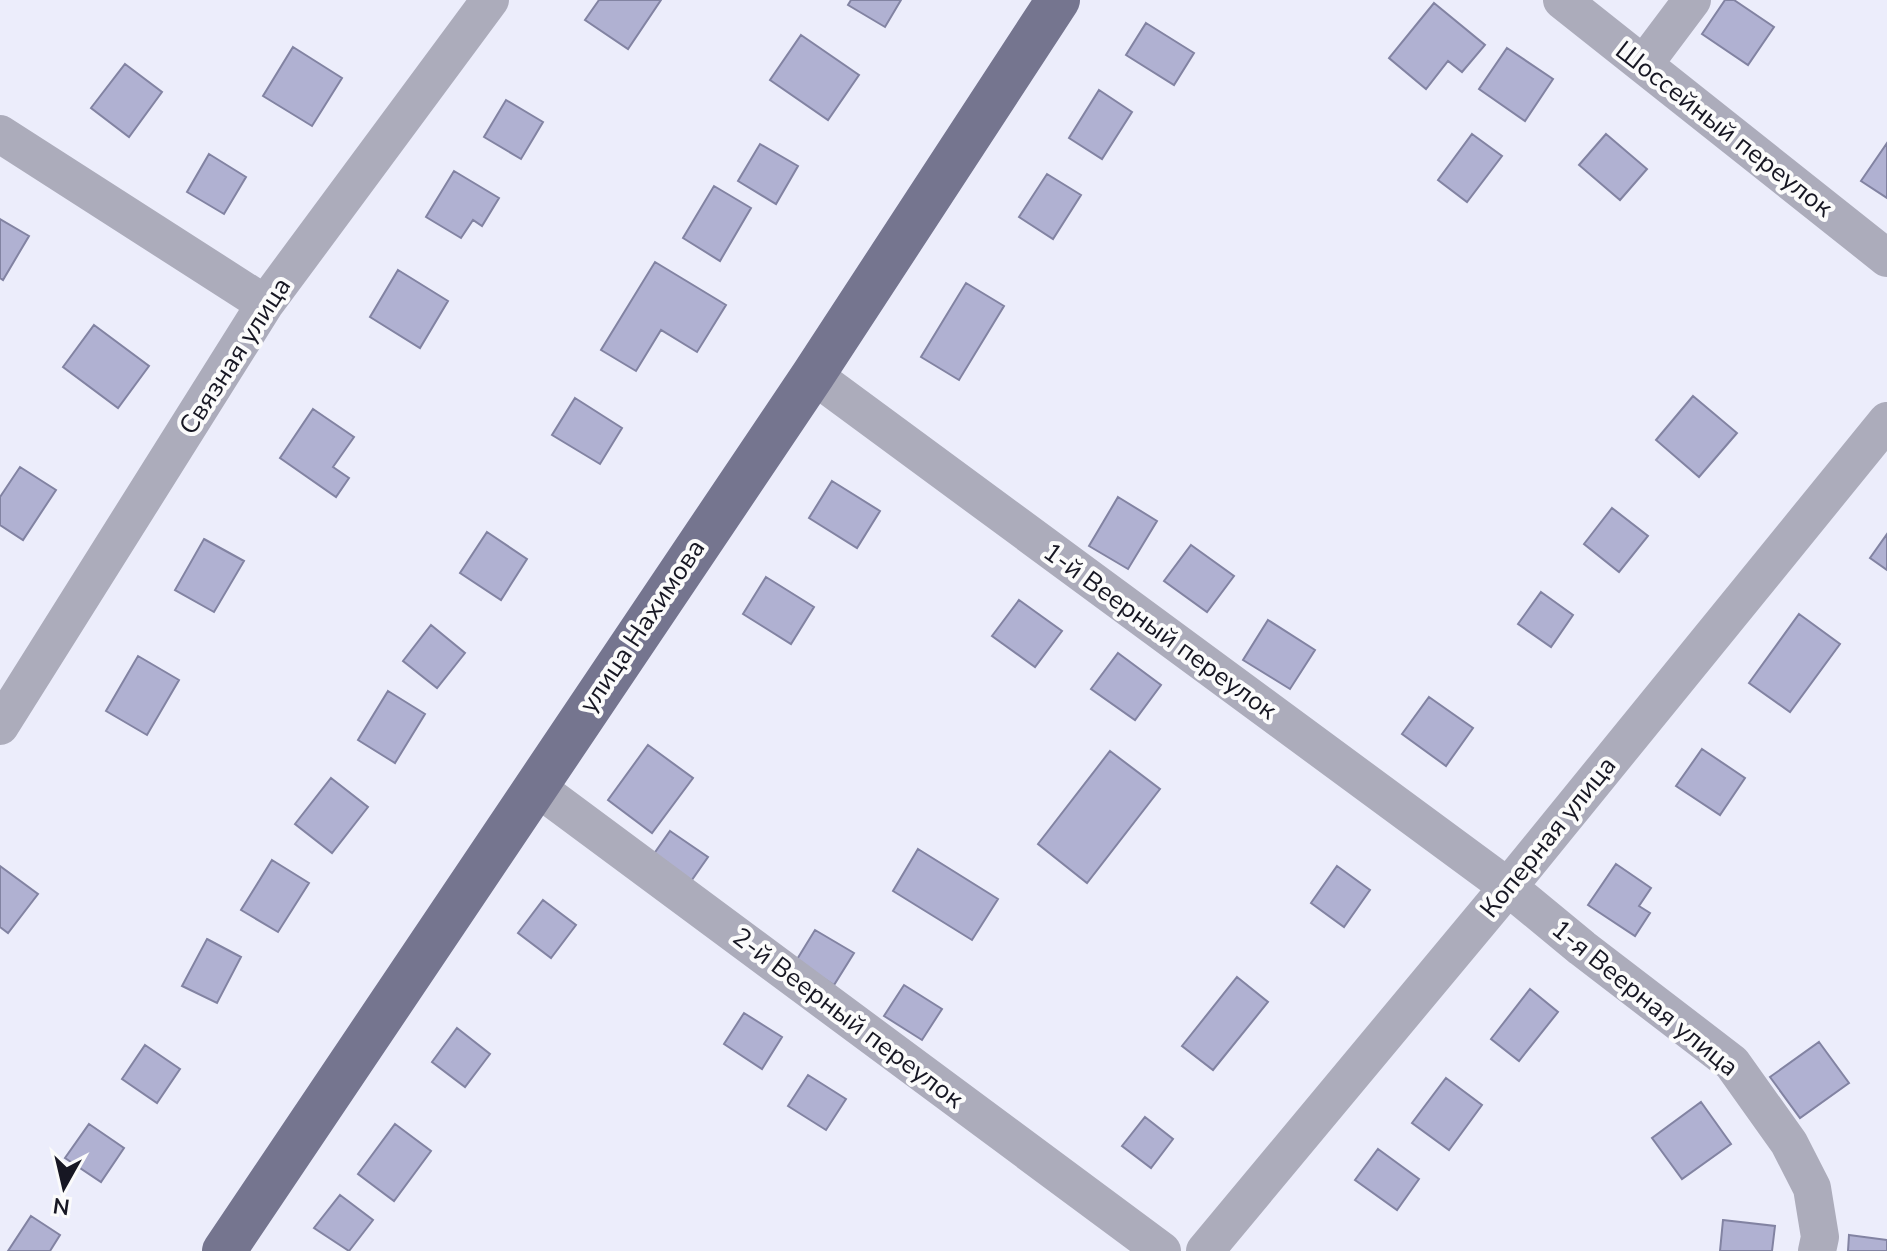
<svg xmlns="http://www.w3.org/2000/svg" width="1887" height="1251" font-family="'Nunito Sans',sans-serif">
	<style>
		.building { fill: #b0b1d2; stroke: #8283a2; stroke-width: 2 }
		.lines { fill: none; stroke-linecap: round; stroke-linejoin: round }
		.minor { stroke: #acacbb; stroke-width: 38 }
		.major { stroke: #75758f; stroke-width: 44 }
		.labels { text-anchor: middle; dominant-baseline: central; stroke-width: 8; stroke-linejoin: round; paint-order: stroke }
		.street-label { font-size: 26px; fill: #171723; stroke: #fbfbfb }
	</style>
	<rect width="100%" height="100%" fill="#ecedfb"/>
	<path class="building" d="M599,0H661L628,49L585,20Z
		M851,0H901L885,27L848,5Z
		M1725,0H1734L1774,27L1748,65L1702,34Z
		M1434,3L1485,45L1462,72L1448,61L1426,89L1389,58Z
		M1146,23L1194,53L1174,85L1126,55Z
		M801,35L859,75L828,120L770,80Z
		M293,47L342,78L312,126L263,96Z
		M1507,48L1553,79L1525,121L1479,89Z
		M125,64L162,92L129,137L91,108Z
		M1099,90L1132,112L1102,159L1069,138Z
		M506,100L543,122L521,159L484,137Z
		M1472,134L1502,156L1467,202L1438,180Z
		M1606,134L1647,169L1620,200L1579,165Z
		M1887,143V198L1861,181Z
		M760,144L798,166L776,204L738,181Z
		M209,154L246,177L224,214L187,192Z
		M454,171L499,198L482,226L473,220L461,238L426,217Z
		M1047,174L1081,195L1053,239L1019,217Z
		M714,186L751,208L720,261L683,238Z
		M0,219L29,236L3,280L0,278Z
		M655,262L726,305L697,352L661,330L636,371L601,350Z
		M398,270L448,301L420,348L370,317Z
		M966,283L1004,306L959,380L921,357Z
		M94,325L149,366L118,408L63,367Z
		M1693,396L1737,433L1699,477L1656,440Z
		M575,398L622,428L600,464L552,435Z
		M313,409L354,437L333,467L349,478L336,497L280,458Z
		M20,467L56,490L23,540L0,525V497Z
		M832,481L880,511L857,548L809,518Z
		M1118,497L1157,521L1128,569L1089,546Z
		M1612,508L1648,536L1619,572L1584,544Z
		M487,532L527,559L501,600L460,573Z
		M1887,534V570L1870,558Z
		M204,539L244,561L214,612L175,590Z
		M1191,545L1234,576L1207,612L1164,581Z
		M766,577L814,607L791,644L743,614Z
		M1541,592L1573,615L1551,647L1518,624Z
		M1019,600L1062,631L1035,667L992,636Z
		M1799,614L1840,644L1790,712L1749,683Z
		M1268,620L1315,650L1290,689L1243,660Z
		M431,625L465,653L437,688L403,661Z
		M1118,653L1161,685L1135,720L1091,689Z
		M138,656L179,680L147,735L106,711Z
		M388,691L425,714L395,763L358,740Z
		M1429,697L1473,728L1446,766L1402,734Z
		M648,745L693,778L652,833L608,800Z
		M1702,749L1745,778L1720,815L1676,786Z
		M1110,751L1160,789L1087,883L1038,844Z
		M331,778L368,807L332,853L295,824Z
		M670,831L708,857L689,884L651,858Z
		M918,849L998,899L972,940L893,891Z
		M272,860L309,883L278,932L241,910Z
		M1616,864L1651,888L1639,906L1650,913L1635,936L1588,905Z
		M0,866L38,894L8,933L0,927Z
		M1337,866L1370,890L1344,927L1311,903Z
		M543,900L576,925L551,958L518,933Z
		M815,930L854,953L834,985L796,961Z
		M207,939L241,957L217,1003L182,986Z
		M1237,977L1268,1002L1213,1070L1182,1046Z
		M904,985L942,1009L922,1040L884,1016Z
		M1530,989L1558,1012L1519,1061L1491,1039Z
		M744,1013L782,1037L762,1069L724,1044Z
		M457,1028L490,1054L465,1087L432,1062Z
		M1819,1042L1849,1083L1800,1118L1770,1077Z
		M145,1045L180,1069L157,1103L122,1079Z
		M808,1075L846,1099L826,1130L788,1106Z
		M1446,1078L1482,1105L1449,1150L1412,1123Z
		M1701,1102L1731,1144L1682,1179L1652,1138Z
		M1145,1117L1173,1139L1151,1168L1122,1146Z
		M89,1124L124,1148L101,1182L65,1158Z
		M395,1124L431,1151L394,1201L358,1174Z
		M1378,1149L1419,1179L1397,1210L1355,1180Z
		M340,1195L373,1220L349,1251L314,1228Z
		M31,1216L60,1235L50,1251H8Z
		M1723,1220L1775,1226L1772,1251H1720Z
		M1849,1235L1887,1240V1251H1848Z"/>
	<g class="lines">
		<path class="minor" d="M1562,0L1887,258
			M1644,64L1692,0
			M0,134L265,304
			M813,375L1508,887L1582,948L1732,1063L1789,1143L1812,1188L1820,1237L1817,1251
			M0,726L265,304L490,0
			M535,786L1162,1251
			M1205,1251L1508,887L1887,421"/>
		<path class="major" d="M224,1251L813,375L1058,0"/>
	</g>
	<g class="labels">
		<g class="street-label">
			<text transform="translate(1724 129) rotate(38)">Шоссейный переулок</text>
			<text transform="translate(235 356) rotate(-57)">Связная улица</text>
			<text transform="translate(642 626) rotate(-56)">улица Нахимова</text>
			<text transform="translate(1160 631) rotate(36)">1-й Веерный переулок</text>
			<text transform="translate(1548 837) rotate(-51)">Коперная улица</text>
			<text transform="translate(1645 998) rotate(39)">1-я Веерная улица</text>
			<text transform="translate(848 1018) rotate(37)">2-й Веерный переулок</text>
		</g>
	</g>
	<g transform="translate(64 1187) rotate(188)" stroke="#fbfbfb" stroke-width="6" paint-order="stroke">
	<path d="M0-6L14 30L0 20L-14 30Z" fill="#171723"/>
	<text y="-12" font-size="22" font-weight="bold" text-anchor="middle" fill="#171723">N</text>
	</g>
</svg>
